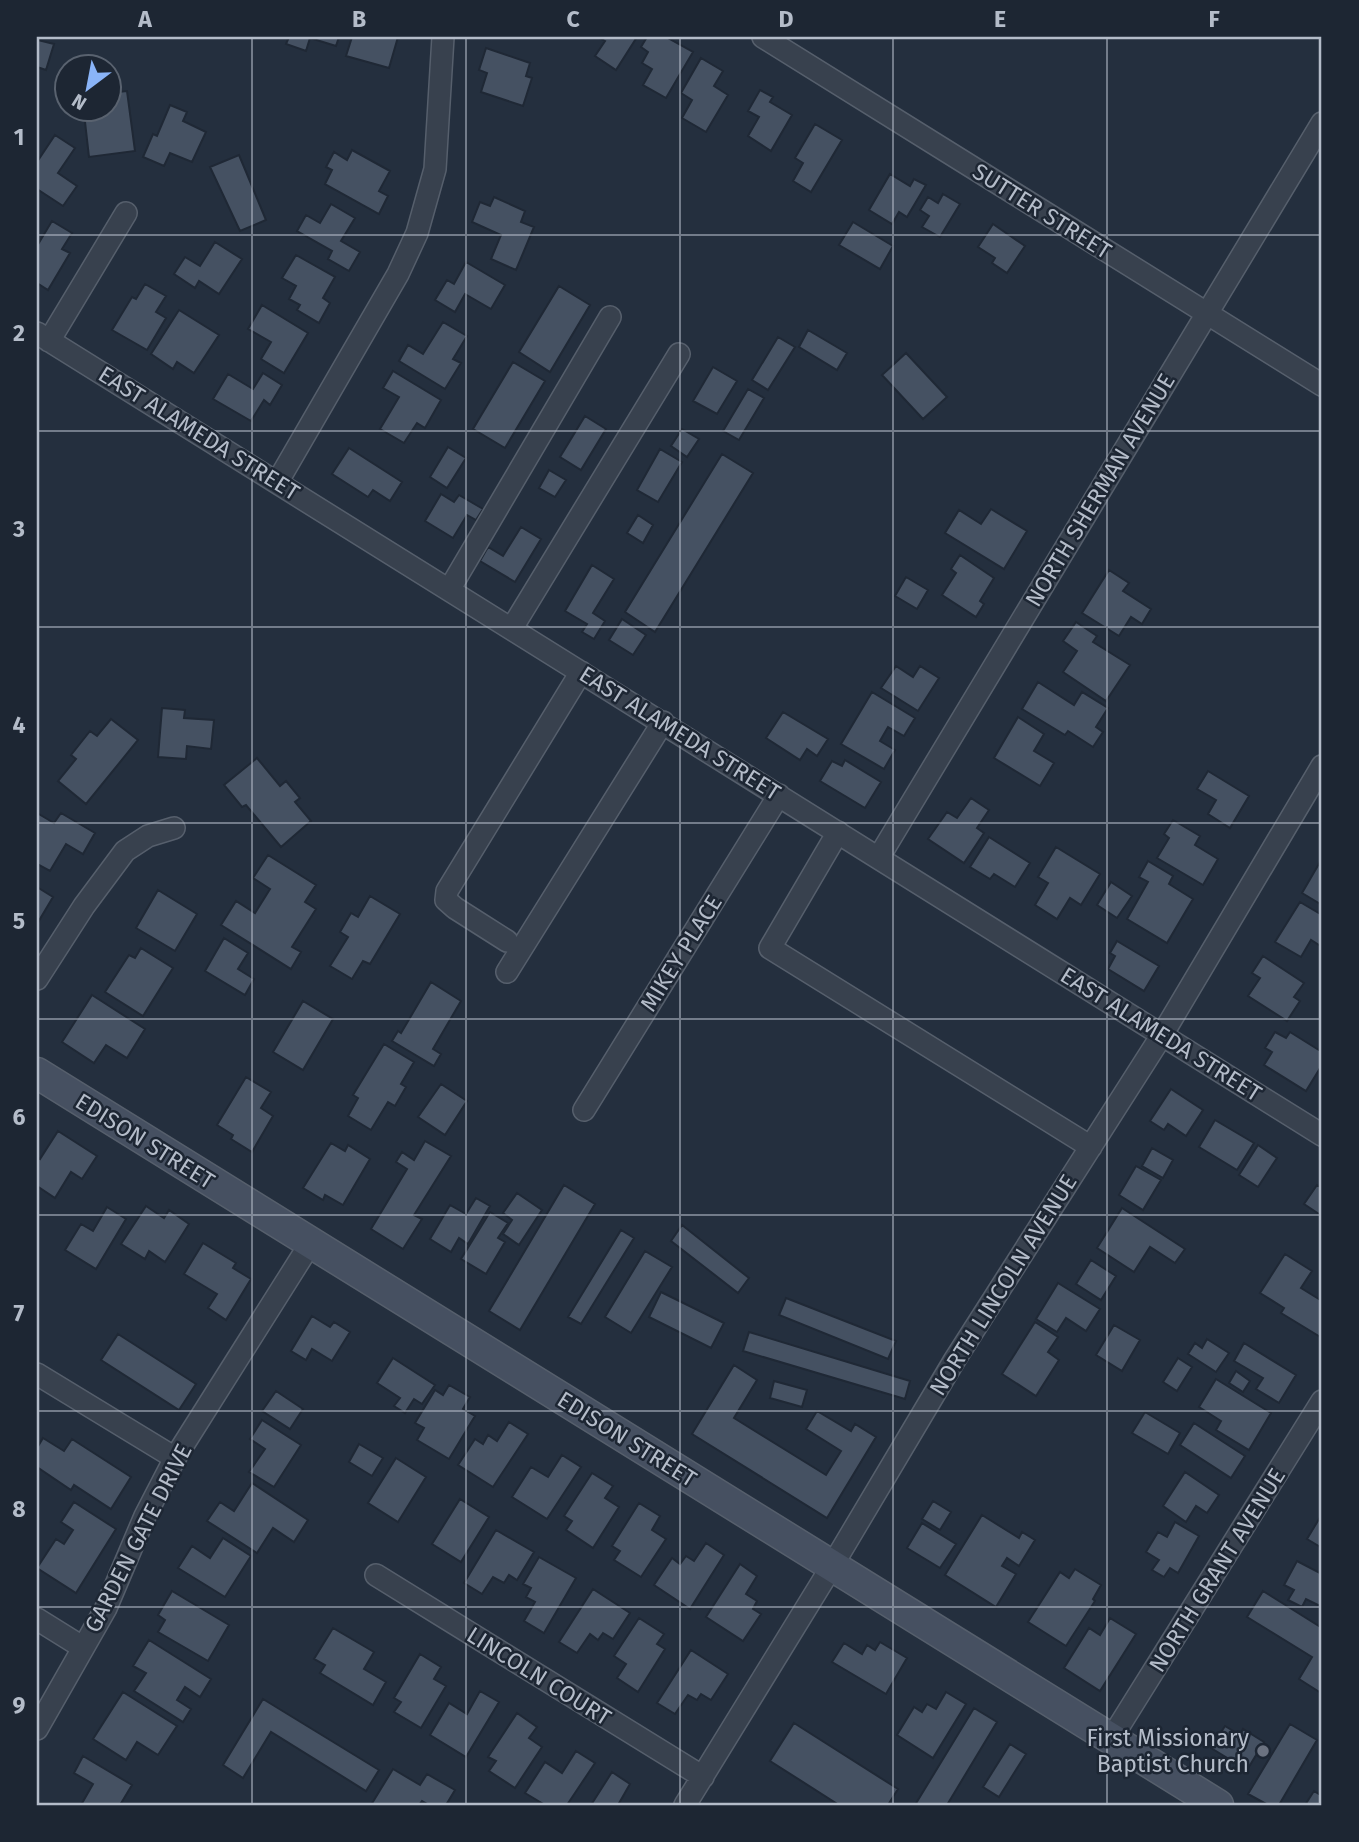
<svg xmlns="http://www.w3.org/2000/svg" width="1359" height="1842" font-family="'Fira Sans',sans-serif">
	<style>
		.building { fill: #455162; stroke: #1f2835; stroke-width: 2 }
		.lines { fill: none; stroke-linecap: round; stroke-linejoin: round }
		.street-casing { stroke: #565f6c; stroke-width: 24 }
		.secondary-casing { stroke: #565f6c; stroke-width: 33 }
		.street { stroke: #38414e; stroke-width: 21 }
		.secondary { stroke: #465061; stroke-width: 30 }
		.grid { fill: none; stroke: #b4bcc9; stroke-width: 2; stroke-opacity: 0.55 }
		.worship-dot { fill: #6b7280; stroke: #1d2633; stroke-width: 2.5 }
		.labels { text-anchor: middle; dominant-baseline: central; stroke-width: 5; stroke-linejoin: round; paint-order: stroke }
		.street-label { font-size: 23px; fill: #b4bcc9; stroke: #1d2633 }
		.poi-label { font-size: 23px; fill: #b4bcc9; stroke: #1d2633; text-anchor: end }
		.neatline { fill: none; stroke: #b4bcc9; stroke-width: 2.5 }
		.grid-label { font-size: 23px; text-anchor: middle; font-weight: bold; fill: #b4bcc9 }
	</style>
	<rect width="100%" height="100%" fill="#242f3e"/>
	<path class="building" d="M289,37H339L336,46L310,38L306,51L286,44Z
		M352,37H398L389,68L346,56Z
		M598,37H637L616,70L595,56L605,41Z
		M647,37H666L693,52L666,98L643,85L652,69L642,63L648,52L641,47Z
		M38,40L54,44L46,70L37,67Z
		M486,48L530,63L526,76L532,78L523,106L481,92L487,73L479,70Z
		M701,58L723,71L714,86L728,95L706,132L682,118L692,100L681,93Z
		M760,90L773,97L770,102L792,115L771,151L748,136L759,117L748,111Z
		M127,91L135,151L89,157L84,113L111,109L109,93Z
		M170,105L187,112L183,121L206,132L192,162L170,153L164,166L143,157L153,134L157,136Z
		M815,124L842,140L811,192L793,181L803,163L795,158Z
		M55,135L75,148L58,173L77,186L63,206L37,189V157L39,159Z
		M352,150L390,171L379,191L388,196L379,214L325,184L332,170L326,167L334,152L347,160Z
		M239,155L266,220L240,231L210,167Z
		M890,174L910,186L914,179L926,185L907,217L899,212L892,224L869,210Z
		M943,194L960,204L940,237L922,227L929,216L920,210L928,197L938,203Z
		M494,197L525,211L521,222L534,227L516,270L491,259L501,235L472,222L480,202L490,206Z
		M331,204L355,218L341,241L360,252L349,271L328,259L332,251L297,231L306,215L320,223Z
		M52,221L72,233L62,249L70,253L48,290L37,283V246Z
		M853,222L893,246L880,269L839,245Z
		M993,224L1025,246L1007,273L992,263L995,258L978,247Z
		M215,242L242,259L219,294L199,281L195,288L174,274L185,257L200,266Z
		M296,255L335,277L323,298L330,303L319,323L297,310L300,305L289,299L296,286L282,278Z
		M466,262L505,285L491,309L465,294L455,312L435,300L447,280L454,284Z
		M145,284L166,296L156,312L166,318L147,350L112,330L132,297L136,299Z
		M559,286L590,305L550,372L519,352Z
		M262,305L308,333L284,373L261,359L271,342L248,329Z
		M179,310L219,335L194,373L177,362L173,369L151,354Z
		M443,322L467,336L453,359L461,363L445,389L399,361L408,345L423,354Z
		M808,330L847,353L837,370L799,347Z
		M778,337L795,347L768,390L752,380Z
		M906,353L947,397L923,419L882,375Z
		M513,362L545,381L505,448L473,429Z
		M713,367L737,381L717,414L693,401Z
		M393,371L441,400L425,428L417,423L404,443L380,429L399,397L383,388Z
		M263,373L282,385L270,405L264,400L251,421L213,399L228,374L253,389Z
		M748,389L764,398L739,440L723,431Z
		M585,416L606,429L581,470L560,457Z
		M682,429L699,439L687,457L671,446Z
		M448,447L466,458L447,488L430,477Z
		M349,448L402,482L390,501L373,490L368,497L332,474Z
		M660,449L682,462L658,502L637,490Z
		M722,454L753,473L655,632L625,612Z
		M549,470L566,480L555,497L539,488Z
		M441,494L454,502L459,495L483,509L476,520L467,515L453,538L425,521Z
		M991,509L1027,531L1004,569L945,533L959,510L981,524Z
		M638,515L653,525L643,543L627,533Z
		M521,527L541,539L515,582L480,561L488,547L503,556Z
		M960,555L994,578L980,601L984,604L976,617L942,595L956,573L951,569Z
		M592,565L614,579L593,613L605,621L594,639L582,632L587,624L565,611Z
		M1109,570L1129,583L1123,591L1151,609L1142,624L1131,617L1119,636L1082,613Z
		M906,577L928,590L917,609L895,596Z
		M622,619L646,635L633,655L609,640Z
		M1076,622L1097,636L1093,642L1130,665L1106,701L1063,672L1077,651L1063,641Z
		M896,666L913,677L920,666L939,678L918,711L881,688Z
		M1038,682L1074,705L1082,692L1108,708L1096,727L1103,732L1093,747L1068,731L1065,735L1022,709Z
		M872,692L915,718L904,736L888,727L880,741L895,750L884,769L841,744Z
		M162,708L185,710L184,718L214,720L211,749L187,746L186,759L158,757Z
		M783,712L828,739L817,756L807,749L800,760L766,738Z
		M1018,717L1044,734L1034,751L1054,763L1040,786L994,758Z
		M111,719L138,740L86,804L58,781L76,759L71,755L90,731L97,736Z
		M257,758L280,786L286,781L300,798L295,802L311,821L281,847L246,805L242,807L224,785Z
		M845,760L881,782L865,808L820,781L832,761L842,766Z
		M1208,771L1249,796L1230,828L1208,814L1216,800L1197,789Z
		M971,798L989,810L977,828L984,833L964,863L928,839L947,812L957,818Z
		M37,813L54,823L61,813L95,833L83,854L66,844L50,871L37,864Z
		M1173,820L1200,836L1195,845L1218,859L1203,885L1157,858L1169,838L1164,834Z
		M989,837L1030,863L1015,887L994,874L990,879L970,867Z
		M1056,847L1100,874L1081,905L1070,898L1057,919L1035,905L1048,883L1038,877Z
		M268,855L316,885L305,902L316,909L292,947L301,952L291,969L221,925L236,901L255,913L270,889L253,878Z
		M1148,861L1173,876L1169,884L1193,899L1167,943L1127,919L1148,882L1139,877Z
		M1320,862L1322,863V905L1302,893Z
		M1111,882L1132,896L1117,918L1097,905Z
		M37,887L53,897L37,924Z
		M158,890L197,914L175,951L136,928Z
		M370,896L400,914L370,964L363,961L352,979L330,966L348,937L340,932L351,913L358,917Z
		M1300,902L1322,915V947L1311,940L1301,957L1275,942Z
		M224,938L248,953L238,969L254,979L245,995L205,971Z
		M1117,941L1159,966L1144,991L1108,969L1115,956L1110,953Z
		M141,948L173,968L143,1016L105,992L129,955L135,958Z
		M1263,956L1304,983L1294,997L1300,1001L1287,1021L1248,996L1260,978L1252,973Z
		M431,982L461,1001L433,1049L441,1054L434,1066L392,1041L398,1031L401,1033Z
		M92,995L145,1029L127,1058L106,1045L94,1063L62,1042Z
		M303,1001L333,1019L303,1070L273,1052Z
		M1275,1032L1286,1038L1290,1032L1322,1052V1065L1306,1091L1264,1065L1272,1052L1265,1048Z
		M384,1044L414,1062L401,1084L406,1087L395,1106L388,1102L371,1130L348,1116L358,1098L353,1095Z
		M246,1077L271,1092L261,1108L273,1116L252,1152L231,1139L233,1135L217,1125Z
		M441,1084L467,1101L445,1135L418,1117Z
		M1171,1089L1203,1110L1186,1136L1168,1124L1164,1130L1150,1121Z
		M1215,1120L1254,1143L1237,1170L1199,1147Z
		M58,1131L97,1156L82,1179L71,1172L55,1198L37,1186V1157L40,1159Z
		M425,1141L451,1156L414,1215L422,1219L403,1249L371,1229L407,1169L396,1162L402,1152L414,1160Z
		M331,1143L345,1151L348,1145L370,1159L343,1205L325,1195L323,1200L303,1188Z
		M1258,1145L1277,1158L1258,1187L1239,1175Z
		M1152,1148L1173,1160L1163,1178L1142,1166Z
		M1136,1166L1161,1180L1143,1210L1119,1195Z
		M564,1185L595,1204L520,1330L489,1311Z
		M1317,1185L1322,1188V1216L1304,1204Z
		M517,1193L542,1210L519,1245L503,1234L512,1220L503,1213Z
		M476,1198L490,1206L468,1244L459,1238L451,1252L430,1239L450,1205L466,1214Z
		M146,1206L164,1218L169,1210L189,1224L165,1262L149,1251L145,1259L121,1244Z
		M107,1207L126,1219L96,1269L65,1250L81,1224L93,1231Z
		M1122,1208L1185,1249L1175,1263L1150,1247L1134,1272L1097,1248Z
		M490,1212L508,1223L498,1238L505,1242L486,1274L461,1259Z
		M682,1225L749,1278L738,1293L671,1241Z
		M621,1230L634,1238L581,1324L568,1317Z
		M203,1243L236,1263L233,1268L251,1279L226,1320L208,1308L217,1294L184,1274Z
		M645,1251L672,1267L631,1333L605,1317Z
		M1285,1254L1312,1271L1301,1288L1322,1301V1338L1281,1313L1284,1308L1260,1293Z
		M1091,1260L1116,1276L1101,1300L1076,1284Z
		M1058,1283L1100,1309L1086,1331L1066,1318L1057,1332L1036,1319Z
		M661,1292L724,1323L711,1348L649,1317Z
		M786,1298L896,1341L888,1359L779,1315Z
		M312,1316L330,1327L334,1322L350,1332L332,1361L312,1349L306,1360L291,1351Z
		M1035,1322L1058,1337L1048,1352L1059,1360L1036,1396L1002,1374Z
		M1114,1325L1140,1340L1122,1371L1096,1355Z
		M749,1332L910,1381L905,1399L743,1351Z
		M118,1334L196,1384L179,1410L101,1360Z
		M1207,1339L1229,1353L1216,1372L1188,1354L1195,1343L1202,1348Z
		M1244,1343L1296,1375L1279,1403L1256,1389L1263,1378L1234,1361Z
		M393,1358L435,1385L422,1404L414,1399L405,1413L394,1406L400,1398L377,1383Z
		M1178,1358L1192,1367L1177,1391L1163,1382Z
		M734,1365L757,1380L734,1418L826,1475L841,1451L806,1429L817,1411L851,1431L855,1424L876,1437L827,1518L692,1434Z
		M1236,1371L1250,1381L1243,1392L1229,1383Z
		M1216,1379L1271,1413L1249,1450L1216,1430L1221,1421L1199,1407Z
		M774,1381L807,1390L802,1407L770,1398Z
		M449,1385L470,1397L463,1409L475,1416L449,1459L417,1440L424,1428L415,1423L435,1390L443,1395Z
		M276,1391L303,1409L290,1429L262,1411Z
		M1145,1412L1180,1433L1168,1454L1132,1433Z
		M262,1420L301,1445L274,1487L249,1472L265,1449L250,1439Z
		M509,1422L528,1434L493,1487L458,1465L475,1439L483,1444L488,1435L497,1441Z
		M1194,1423L1245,1456L1231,1478L1180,1445Z
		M43,1438L64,1451L72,1439L131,1477L111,1509L74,1485L71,1490L37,1467V1448Z
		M359,1444L383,1458L372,1476L349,1462Z
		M562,1455L581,1467L547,1519L512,1497L531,1467L548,1477Z
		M396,1458L426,1477L398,1522L368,1503Z
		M1185,1472L1219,1495L1207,1513L1196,1506L1186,1522L1163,1506Z
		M592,1473L613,1486L605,1498L619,1507L593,1548L566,1530L572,1521L564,1516Z
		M252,1483L308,1520L294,1542L273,1528L257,1553L207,1521L220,1502L234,1511Z
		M460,1499L489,1517L461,1562L432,1544Z
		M933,1501L951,1512L940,1530L922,1519Z
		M74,1502L116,1529L76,1593L37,1568L56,1539L64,1544L73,1530L61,1522Z
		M639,1503L660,1516L652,1530L666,1539L641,1577L614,1560L620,1551L612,1546Z
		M1322,1514V1548L1307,1539Z
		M982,1515L1019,1538L1022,1532L1035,1540L1019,1566L1007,1558L1002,1566L1016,1574L996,1607L945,1575Z
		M1175,1522L1199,1536L1178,1573L1170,1568L1164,1577L1152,1570L1159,1560L1146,1552L1158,1532L1167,1537Z
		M922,1523L956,1544L940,1568L907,1548Z
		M496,1530L534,1552L517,1580L509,1575L504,1583L493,1577L482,1594L464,1583Z
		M223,1538L251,1556L225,1597L178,1568L192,1546L210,1558Z
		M706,1543L724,1555L690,1609L654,1585L672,1558L680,1564L686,1556L694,1561Z
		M539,1557L576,1578L544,1633L524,1621L535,1602L526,1597L531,1588L523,1584Z
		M1297,1561L1322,1574V1607L1306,1599L1302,1607L1288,1600L1294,1590L1284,1585Z
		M740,1564L757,1576L746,1594L757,1601L753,1609L761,1614L743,1641L706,1617Z
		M1075,1569L1101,1585L1093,1599L1095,1601L1066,1646L1028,1622L1060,1572L1069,1578Z
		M593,1589L630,1613L613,1639L603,1633L598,1640L590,1634L577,1653L559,1642Z
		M172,1591L229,1625L208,1661L158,1632L165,1620L158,1615Z
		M1263,1591L1322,1628L1321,1693L1299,1679L1312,1657L1247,1617Z
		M639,1618L664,1634L657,1644L665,1649L638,1692L617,1678L626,1664L614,1656Z
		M1110,1618L1136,1634L1100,1691L1064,1668L1089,1628L1100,1635Z
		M333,1628L374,1652L364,1669L386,1682L373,1705L320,1673L325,1665L314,1659Z
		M149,1640L211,1679L200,1697L185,1687L177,1700L191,1709L183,1722L134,1691L146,1673L133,1666Z
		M880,1642L907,1658L886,1694L832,1662L844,1643L862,1654L867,1645L875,1650Z
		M691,1650L728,1674L711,1700L701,1694L697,1700L688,1695L675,1714L657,1703Z
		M420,1654L441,1667L434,1679L446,1686L421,1728L394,1712L401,1702L394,1698Z
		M480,1691L499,1702L466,1757L430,1735L449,1703L467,1714Z
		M123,1692L177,1726L158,1755L137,1742L126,1760L93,1739Z
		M946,1692L966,1704L933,1758L897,1735L914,1707L922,1712L927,1704L936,1709Z
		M263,1699L379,1770L366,1791L271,1732L243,1778L223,1765Z
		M974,1708L997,1722L947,1805H915Z
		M517,1713L537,1727L529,1738L542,1747L515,1788L489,1771L496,1761L488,1757Z
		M794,1723L898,1789L888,1805H839L770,1761Z
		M1290,1724L1317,1740L1279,1805H1268L1248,1794Z
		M1225,1726L1240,1735L1243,1729L1264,1742L1247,1770L1211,1748Z
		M1010,1744L1026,1754L999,1797L983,1787Z
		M576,1751L595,1763L567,1805H545L525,1793L545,1762L562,1773Z
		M83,1756L132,1785L120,1805H81L93,1784L74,1773Z
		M393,1769L420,1785L427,1774L455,1790L446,1805H429L422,1801L419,1805H371Z
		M612,1772L630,1784L618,1805H591Z
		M1314,1791L1322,1796V1805H1305Z"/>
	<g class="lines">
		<g class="street-casing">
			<path id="street" d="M763,37L1322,385
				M37,333L1322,1135
				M49,341L126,213
				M278,481L398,274L417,233L435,169L443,37
				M449,590L610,317
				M512,628L679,354
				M838,832L770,948L1091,1147
				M879,857L1322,123
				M507,941L455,908L446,900L447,891L581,672
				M507,972L663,722
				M37,979L84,906L125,851L148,836L174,828
				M584,1110L779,795
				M37,1374L175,1458
				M376,1575L703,1777
				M37,1619L82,1647
				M37,1729L106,1608L145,1516L175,1458L310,1244
				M1111,1739L1322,1401
				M685,1805L832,1566L954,1361L1162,1035L1322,766"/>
		</g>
		<g class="secondary-casing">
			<path id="secondary" d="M37,1073L1218,1805"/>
		</g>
		<use href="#street" class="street"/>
		<use href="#secondary" class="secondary"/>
	</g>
	<path class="grid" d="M252,37V1805M466,37V1805M680,37V1805M893,37V1805M1107,37V1805M37,235H1322M37,431H1322M37,627H1322M37,823H1322M37,1019H1322M37,1215H1322M37,1411H1322M37,1607H1322"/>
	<circle class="worship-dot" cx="1263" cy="1751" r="7"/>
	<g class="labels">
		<g class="street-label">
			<text transform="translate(1042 211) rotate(32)">SUTTER STREET</text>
			<text transform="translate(199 433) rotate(32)">EAST ALAMEDA STREET</text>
			<text transform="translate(1100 490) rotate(-59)">NORTH SHERMAN AVENUE</text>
			<text transform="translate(680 733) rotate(32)">EAST ALAMEDA STREET</text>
			<text transform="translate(681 953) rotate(-58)">MIKEY PLACE</text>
			<text transform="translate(1161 1034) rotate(32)">EAST ALAMEDA STREET</text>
			<text transform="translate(145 1141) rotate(32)">EDISON STREET</text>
			<text transform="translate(1003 1285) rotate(-58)">NORTH LINCOLN AVENUE</text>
			<text transform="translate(627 1439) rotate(32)">EDISON STREET</text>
			<text transform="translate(138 1538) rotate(-63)">GARDEN GATE DRIVE</text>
			<text transform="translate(1217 1570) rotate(-58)">NORTH GRANT AVENUE</text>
			<text transform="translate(539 1676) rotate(32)">LINCOLN COURT</text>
		</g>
		<g class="poi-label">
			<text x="1249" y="1738">First Missionary<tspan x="1249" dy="26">Baptist Church</tspan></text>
		</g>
	</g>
	<rect width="1359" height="1842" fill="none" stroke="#1d2633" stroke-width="77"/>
	<g transform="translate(88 88) rotate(212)"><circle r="33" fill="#1d2633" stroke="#59626f" stroke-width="2"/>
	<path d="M0-5L12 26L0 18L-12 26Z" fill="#8ab4f8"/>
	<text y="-10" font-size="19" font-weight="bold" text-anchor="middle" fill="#b4bcc9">N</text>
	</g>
	<rect x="38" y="38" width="1282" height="1766" class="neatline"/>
	<g class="grid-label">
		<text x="145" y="27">A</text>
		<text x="359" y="27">B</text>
		<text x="573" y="27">C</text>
		<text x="786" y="27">D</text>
		<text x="1000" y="27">E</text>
		<text x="1214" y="27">F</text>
		<text x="19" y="145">1</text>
		<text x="19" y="341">2</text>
		<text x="19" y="537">3</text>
		<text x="19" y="733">4</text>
		<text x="19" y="929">5</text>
		<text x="19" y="1125">6</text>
		<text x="19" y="1321">7</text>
		<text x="19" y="1517">8</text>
		<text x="19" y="1713">9</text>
	</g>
</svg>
